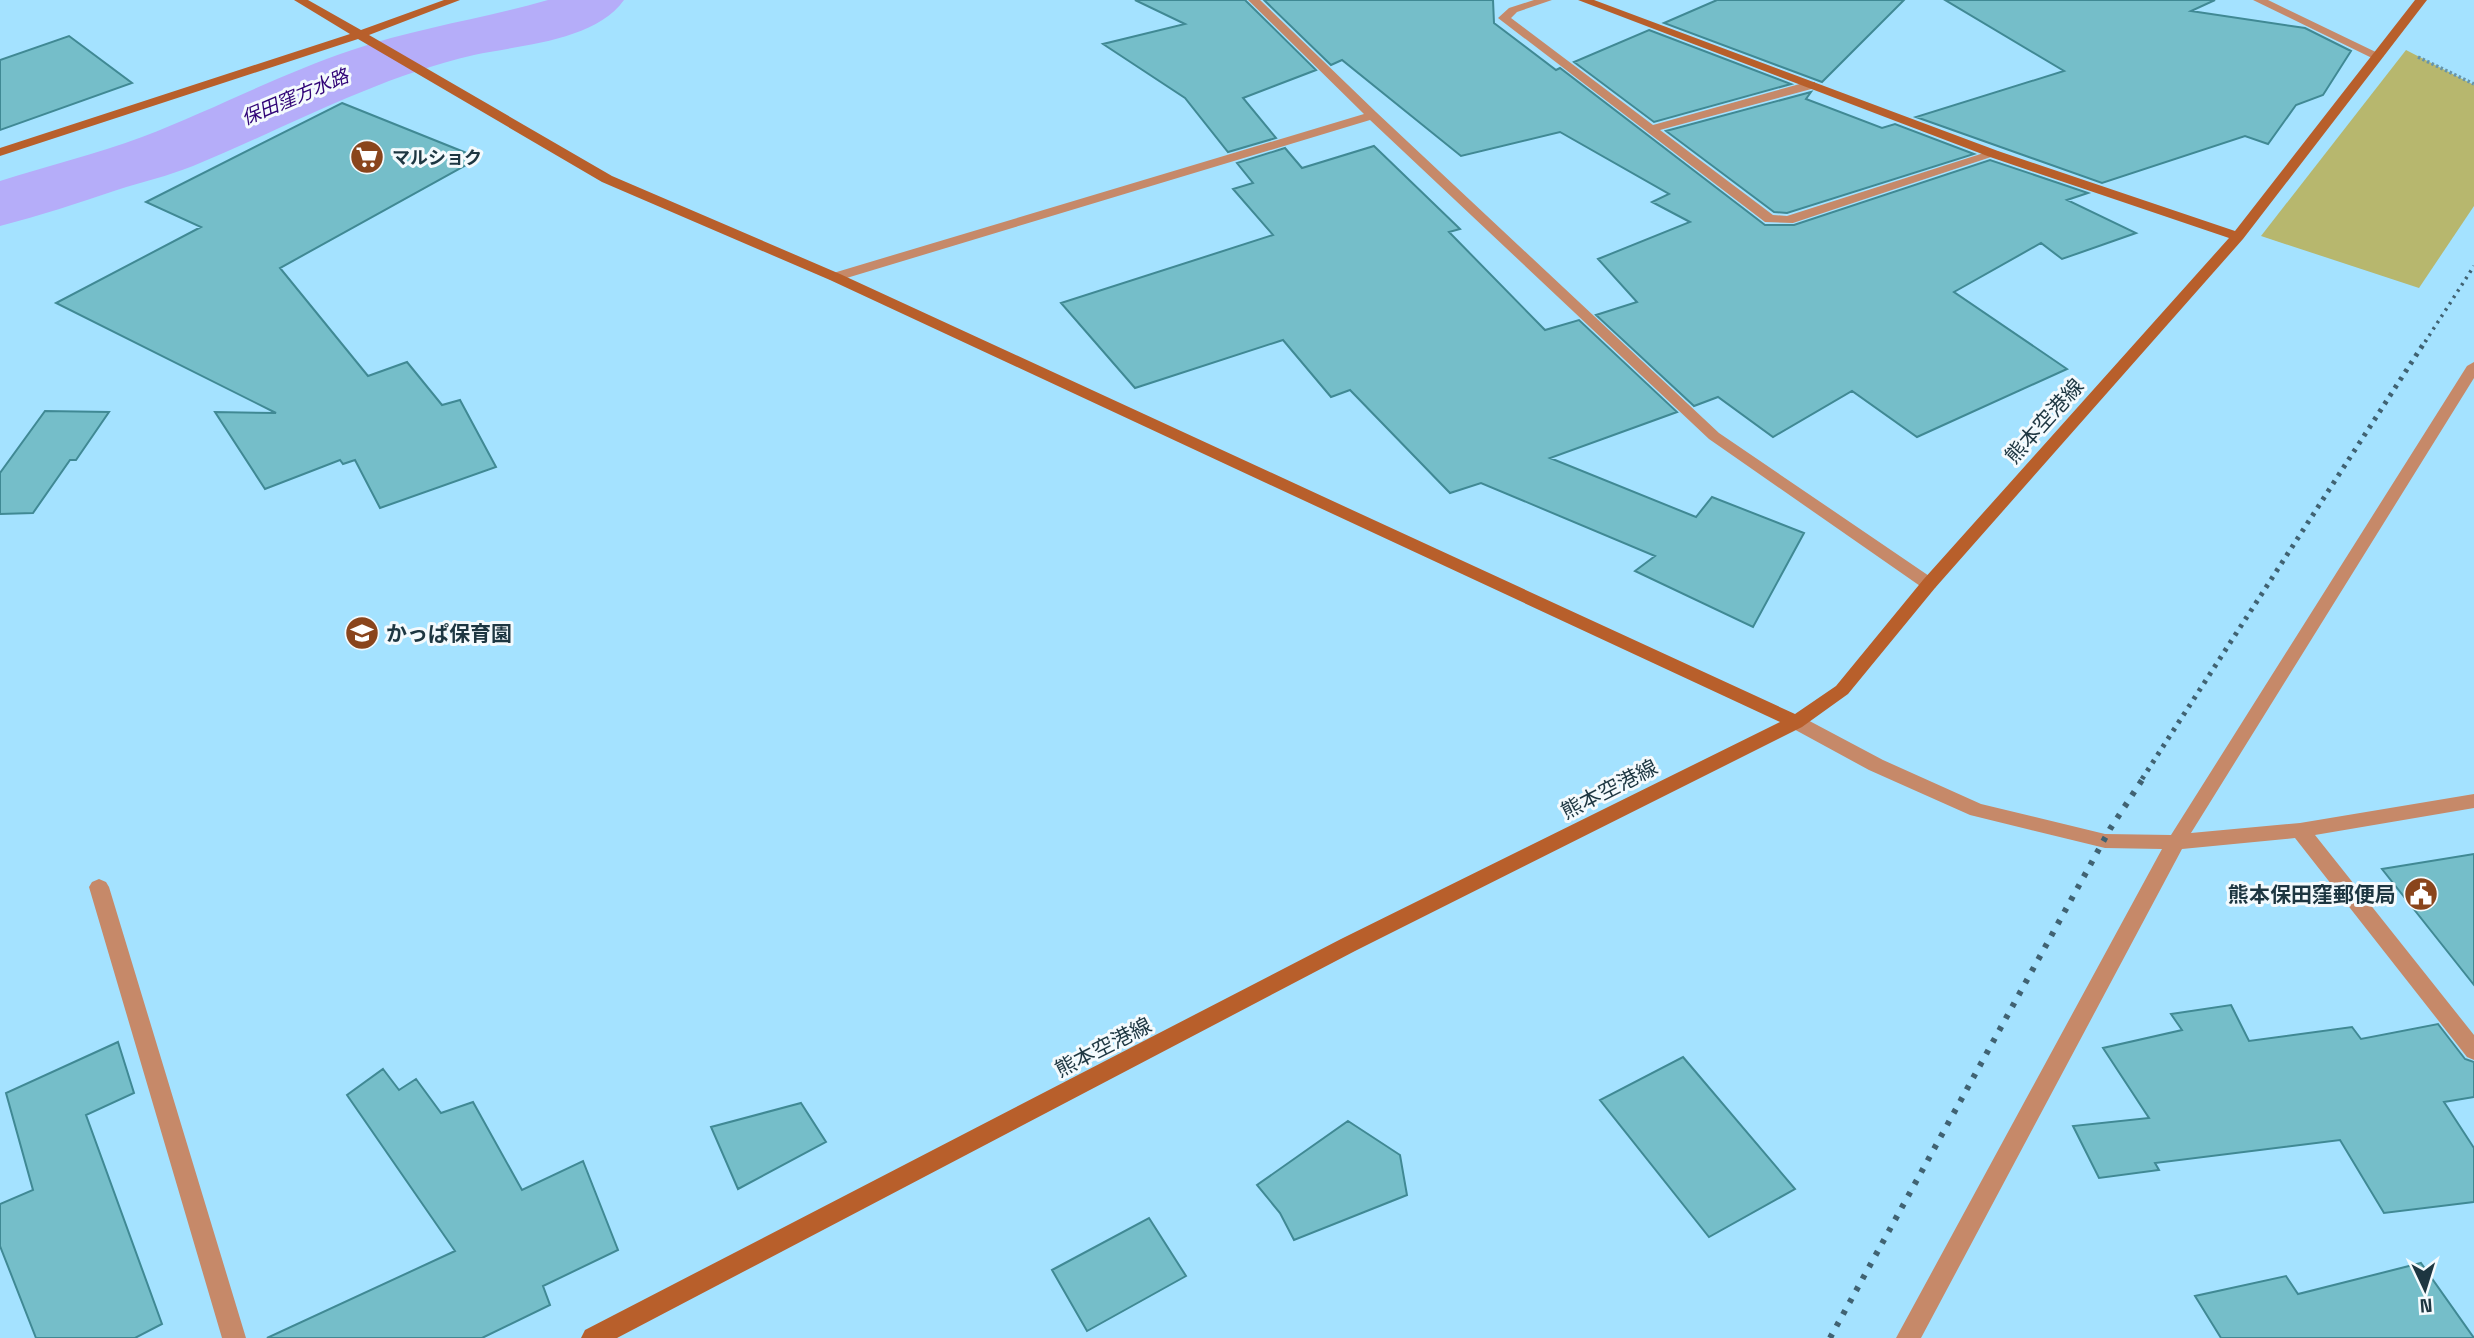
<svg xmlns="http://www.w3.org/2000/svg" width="2474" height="1338" font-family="'Space Grotesk','Noto Sans JP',sans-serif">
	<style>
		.green { fill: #b7b76e }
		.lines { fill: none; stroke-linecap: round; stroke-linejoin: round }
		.river { fill: #b5adf9; fill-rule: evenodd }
		.building { fill: #75bec9; stroke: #408994; stroke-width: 2 }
		.path { stroke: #6794a9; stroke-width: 3.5; stroke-dasharray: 2.5 2.5; stroke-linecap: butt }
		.street { fill: #c68969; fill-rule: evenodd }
		.secondary { fill: #b85f2b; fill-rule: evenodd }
		.rail-far2 { stroke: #406272; stroke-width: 3.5; stroke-dasharray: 2.5 5; stroke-linecap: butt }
		.rail-far1 { stroke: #406272; stroke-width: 5; stroke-dasharray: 3.5 6; stroke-linecap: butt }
		.rail { stroke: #406272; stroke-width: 6; stroke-dasharray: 4.5 9; stroke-linecap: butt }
		.labels { text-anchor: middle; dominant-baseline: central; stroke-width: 6; stroke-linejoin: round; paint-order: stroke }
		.far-poi-label { font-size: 18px; font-weight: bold; fill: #1d3641; stroke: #f4fafd; text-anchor: start }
		.far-water-label { font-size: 19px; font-style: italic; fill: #2f0276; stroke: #f4fafd }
		.street-label { font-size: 21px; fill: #1d3641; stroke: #f4fafd }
		.poi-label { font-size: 21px; font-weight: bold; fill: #1d3641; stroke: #f4fafd; text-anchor: start }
	</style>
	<rect width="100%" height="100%" fill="#a4e2ff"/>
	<path class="green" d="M2406,50L2474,85V206L2419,288L2261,236Z"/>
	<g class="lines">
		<path class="river" d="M548,0H624C595,41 520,45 474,55C374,78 286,128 193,166C168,176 142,182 117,190C78,203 39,216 0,226V181C47,166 96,154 142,137C213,110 280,74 352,50C416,28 483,19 548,0Z"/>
	</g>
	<path class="building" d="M1135,0H1245L1316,70L1243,98L1276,138L1228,152L1185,98L1103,44L1185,24Z
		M1264,0H1493L1494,23L1556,70L1560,68L1765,225H1794L1990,160L2088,193L2067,200L2136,233L2062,259L2041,243L1954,292L2067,369L1917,437L1852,391L1773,437L1718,397L1694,406L1596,315L1637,302L1598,259L1690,222L1652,202L1669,194L1560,132L1461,156L1342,60L1331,65Z
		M1717,0H1904L1822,82L1664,23Z
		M1945,0H2215L2191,11L2305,28L2351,51L2323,95L2296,105L2268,144L2245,136L2102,183L1916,117L2064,71Z
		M1649,30L1791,84L1654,122L1574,62Z
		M69,36L132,83L0,130V60Z
		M1811,92L1806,99L1882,128L1895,124L1974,154L1787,213L1774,212L1666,131Z
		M342,103L479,158L280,268L368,376L407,362L442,405L460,400L496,467L380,508L355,460L343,464L340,460L265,489L215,412L276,413L56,303L201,227L146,202Z
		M1374,146L1460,229L1449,232L1545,330L1579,320L1677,412L1550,458L1696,517L1712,497L1804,533L1753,627L1635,571L1655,556L1481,483L1450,493L1350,390L1331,397L1283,340L1135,388L1061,303L1273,235L1233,189L1253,183L1237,163L1285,148L1302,168Z
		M45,411L109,412L76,460H70L33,513L0,514V473Z
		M2474,854V985L2382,869Z
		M2231,1005L2249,1041L2352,1027L2361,1039L2438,1024L2465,1059L2474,1062V1097L2444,1102L2474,1148V1202L2384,1213L2340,1140L2155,1163L2159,1170L2099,1178L2073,1126L2149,1118L2103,1048L2182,1030L2171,1014Z
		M118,1042L134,1093L86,1115L162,1324L135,1338H36L0,1246V1204L33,1190L6,1093Z
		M1683,1057L1795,1189L1709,1237L1600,1100Z
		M383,1069L399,1090L416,1079L441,1113L473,1102L522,1190L583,1161L618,1250L543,1286L550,1305L482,1338H267L455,1251L347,1095Z
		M801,1103L826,1142L738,1189L711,1127Z
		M1348,1121L1400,1155L1407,1195L1294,1240L1280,1213L1257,1185Z
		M1149,1218L1186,1276L1087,1331L1052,1270Z
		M2421,1263L2474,1338H2221L2195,1296L2286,1276L2298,1294Z"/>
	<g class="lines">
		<path class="path" d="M2418,57L2474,84"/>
		<path class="street" d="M1248,0H1260L1376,112L1719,433L1935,580L1937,584L1935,588H1923L1709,439L1370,120L840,280H830L828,277L830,274L1364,114Z
			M1534,0H1552L1517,12L1511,18L1653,125L1807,82H1815V88L1660,130L1773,215L1787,216L1990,151H1998L2000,154L1793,223L1765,222L1498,18L1509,8Z
			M2253,0H2268L2384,56L2374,59Z
			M2474,362V378L2191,833L2300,823L2474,794V808L2315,835L2474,1035V1060L2467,1057L2295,838L2182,849L1921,1338H1896L2162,849L2105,848L1970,815L1869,770L1790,727L1787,722L1790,717H1802L1883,760L1981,804L2105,834L2171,835L2467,366Z
			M99,879L106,882L109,887L246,1338H222L89,887L92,882Z"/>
		<path class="secondary" d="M294,0H308L361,30L444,0H460L369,35L612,176L840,274L1795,714L1836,686L1923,580L2229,238L1990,157L1578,0H1594L1998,151L2235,231L2415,0H2427L2243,239L1935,588L1848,694L1802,727L1355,951L617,1338H581L585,1330L1341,939L1780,722L830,280L602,182L358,39L0,156V148L350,34Z"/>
		<path class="rail-far2" d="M2425,342L2474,266"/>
		<path class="rail-far1" d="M2142,779L2426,340"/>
		<path class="rail" d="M1830,1338L2110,829L2144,777"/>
	</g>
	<defs>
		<g id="supermarket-disc" transform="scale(1.75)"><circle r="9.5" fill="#8a451c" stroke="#f4fafd"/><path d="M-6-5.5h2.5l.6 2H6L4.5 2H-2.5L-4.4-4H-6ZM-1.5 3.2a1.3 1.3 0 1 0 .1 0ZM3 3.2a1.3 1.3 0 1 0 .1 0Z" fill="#fff"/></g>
		<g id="school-disc" transform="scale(1.75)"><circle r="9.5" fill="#8a451c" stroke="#f4fafd"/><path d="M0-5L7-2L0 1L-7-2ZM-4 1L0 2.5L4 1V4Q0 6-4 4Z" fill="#fff"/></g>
		<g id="civic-disc" transform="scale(1.75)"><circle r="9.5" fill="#8a451c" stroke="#f4fafd"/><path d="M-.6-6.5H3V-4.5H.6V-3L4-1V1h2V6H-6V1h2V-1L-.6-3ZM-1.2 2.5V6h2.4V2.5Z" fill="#fff"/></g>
	</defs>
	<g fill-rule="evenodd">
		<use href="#supermarket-disc" x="367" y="157"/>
		<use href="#school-disc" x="362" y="633"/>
		<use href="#civic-disc" x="2421" y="894"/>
	</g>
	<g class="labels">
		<g class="far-poi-label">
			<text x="392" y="157">マルショク</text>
		</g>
		<g class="far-water-label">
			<text transform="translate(295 97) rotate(-23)">保田窪方水路</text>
		</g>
		<g class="street-label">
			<text transform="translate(2044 421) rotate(-48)">熊本空港線</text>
			<text transform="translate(1609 789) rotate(-27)">熊本空港線</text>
			<text transform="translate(1103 1047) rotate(-27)">熊本空港線</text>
		</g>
		<g class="poi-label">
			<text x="386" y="633">かっぱ保育園</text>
			<text x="2396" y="894" text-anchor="end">熊本保田窪郵便局</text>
		</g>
	</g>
	<g transform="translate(2425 1289) rotate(176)" stroke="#f4fafd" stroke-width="5" paint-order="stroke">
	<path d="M0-5L12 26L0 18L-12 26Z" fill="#1d3641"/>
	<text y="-10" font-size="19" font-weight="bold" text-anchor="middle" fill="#1d3641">N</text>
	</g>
</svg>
